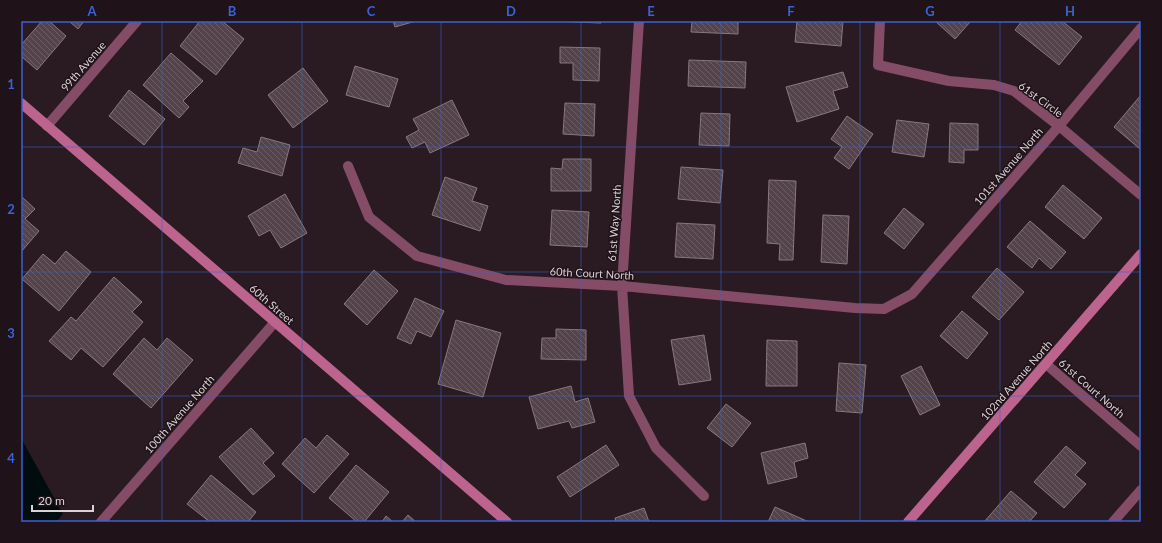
<svg xmlns="http://www.w3.org/2000/svg" width="1162" height="543" font-family="Lato,sans-serif">
	<style>
		.water { fill: #000c0d }
		.building { fill: url(#building-back-hatch); stroke: #89777e }
		.lines { fill: none; stroke-linecap: round; stroke-linejoin: round }
		.street { stroke: #844c66; stroke-width: 10 }
		.secondary { stroke: #bc638e; stroke-width: 10 }
		.grid { fill: none; stroke: #3a62d8; stroke-width: 1; stroke-opacity: 0.55 }
		.labels { text-anchor: middle; dominant-baseline: central; stroke-width: 3; stroke-linejoin: round; paint-order: stroke }
		.street-label { font-size: 11px; fill: #dbd1d5; stroke: #1f1218 }
		.neatline { fill: none; stroke: #3a62d8; stroke-width: 1.5 }
		.grid-label { font-size: 13px; text-anchor: middle; font-weight: bold; fill: #3a62d8 }
	</style>
	<defs>
		<pattern id="building-back-hatch" width="6" height="6" patternUnits="userSpaceOnUse"><rect width="6" height="6" fill="#54434a"/><path d="M-1 5l2 2M0 0l6 6M5-1l2 2" fill="none" stroke="#6c5d63"/></pattern>
	</defs>
	<rect width="100%" height="100%" fill="#291b21"/>
	<path class="water" d="M21,438L63,514L56,522H21Z"/>
	<path class="building" d="M42,21H49L66,36L37,70L21,56V45Z
		M69,21H84L78,29Z
		M200,21H222L244,39L216,75L180,46Z
		M393,21H416L395,27Z
		M551,21H601V23Z
		M692,21H738V34L691,32Z
		M797,21H843L841,46L795,42Z
		M935,21H971L955,39Z
		M1022,21H1062L1082,37L1059,65L1015,30Z
		M560,47L600,48L599,81L573,80V63H560Z
		M171,53L203,81L183,101L189,107L179,118L143,85Z
		M689,60L746,62L745,88L688,86Z
		M355,66L398,79L389,107L346,95Z
		M303,68L328,101L293,128L268,95Z
		M843,72L848,87L833,91L839,109L797,122L786,87Z
		M129,90L165,119L144,145L109,116Z
		M1141,95V149H1140L1114,127Z
		M452,100L469,135L430,153L425,142L412,148L406,137L419,130L413,119Z
		M565,103L595,104L594,136L563,134Z
		M701,113L730,114L729,146L699,145Z
		M847,116L873,134L849,169L834,158L842,147L831,139Z
		M897,120L929,124L924,157L892,152Z
		M950,123L978,124V150H964V163L949,162Z
		M261,137L290,145L282,176L238,163L243,148L257,152Z
		M563,159H591V191H551V168L562,169Z
		M681,167L723,170L720,203L678,199Z
		M445,177L477,188L472,201L488,206L480,231L432,215Z
		M769,180L796,181L793,260H779L780,244L767,243Z
		M1063,185L1102,218L1084,239L1045,207Z
		M285,194L307,233L281,248L270,230L259,236L248,216Z
		M21,196L35,209L25,219L39,231L21,252Z
		M904,208L924,224L904,249L884,233Z
		M552,210L589,212L587,247L550,245Z
		M823,215L849,216L847,264L821,262Z
		M1030,221L1066,252L1051,269L1039,258L1032,268L1007,247Z
		M677,223L715,225L713,259L675,257Z
		M66,251L91,272L59,311L22,279L43,254L55,264Z
		M997,268L1024,292L999,320L972,297Z
		M374,270L398,291L367,325L344,304Z
		M114,277L142,302L132,312L143,322L103,367L81,348L71,360L49,341L71,317L76,321Z
		M415,298L444,311L431,337L417,331L411,344L397,338Z
		M962,311L988,333L967,359L940,336Z
		M456,320L501,333L483,397L438,384Z
		M556,329L586,330V360L541,359L542,338H556Z
		M704,335L711,380L679,385L671,340Z
		M144,338L157,350L167,338L193,360L151,408L113,374Z
		M767,340L797,341V386H766Z
		M839,363L866,365L862,413L836,411Z
		M921,366L940,405L920,415L901,376Z
		M571,386L575,402L588,398L595,422L572,428L569,421L538,429L529,397Z
		M726,404L751,423L732,447L707,428Z
		M251,428L274,453L263,463L275,476L253,495L219,457Z
		M327,435L349,454L314,493L282,464L305,438L316,448Z
		M805,443L808,458L794,462L797,477L768,484L761,453Z
		M606,445L619,465L570,497L557,477Z
		M1066,446L1086,463L1075,475L1086,484L1064,508L1034,482Z
		M356,465L389,492L364,522H357L329,498Z
		M211,475L256,512L248,522H210L187,504Z
		M1011,491L1037,513L1029,522H984Z
		M775,507L809,522H768Z
		M644,508L649,522H616L615,518Z
		M408,515L416,522H402Z
		M386,516L393,522H382Z"/>
	<g class="lines">
		<path class="street" d="M639,21L622,286L629,396L656,448L704,496
			M880,21L878,65L949,81L994,85L1014,91L1059,126L1141,195
			M47,126L137,21
			M348,166L369,217L417,256L506,280L622,286L855,308L884,309L912,294L1059,126L1141,28
			M1046,364L1141,446
			M101,522L275,322
			M1113,522L1141,490"/>
		<path class="secondary" d="M21,103L507,522
			M908,522L1141,254"/>
	</g>
	<path class="grid" d="M162,21V522M302,21V522M441,21V522M581,21V522M721,21V522M860,21V522M1000,21V522M21,147H1141M21,272H1141M21,396H1141"/>
	<g class="labels">
		<g class="street-label">
			<text transform="translate(83 66) rotate(-49)">99th Avenue</text>
			<text transform="translate(1041 99) rotate(36)">61st Circle</text>
			<text transform="translate(1008 166) rotate(-49)">101st Avenue North</text>
			<text transform="translate(614 223) rotate(-86)">61st Way North</text>
			<text transform="translate(592 273) rotate(3)">60th Court North</text>
			<text transform="translate(272 304) rotate(41)">60th Street</text>
			<text transform="translate(1016 380) rotate(-49)">102nd Avenue North</text>
			<text transform="translate(1092 388) rotate(41)">61st Court North</text>
			<text transform="translate(179 414) rotate(-49)">100th Avenue North</text>
		</g>
	</g>
	<rect width="1162" height="543" fill="none" stroke="#1f1218" stroke-width="44"/>
	<path d="M32 505v6h61v-6" fill="none" stroke="#dbd1d5" stroke-width="2"/>
	<text x="38" y="505" font-size="12" fill="#dbd1d5" stroke="#1f1218" stroke-width="3" paint-order="stroke">20 m</text>
	<rect x="22" y="22" width="1118" height="499" class="neatline"/>
	<g class="grid-label">
		<text x="92" y="16">A</text>
		<text x="232" y="16">B</text>
		<text x="371" y="16">C</text>
		<text x="511" y="16">D</text>
		<text x="651" y="16">E</text>
		<text x="791" y="16">F</text>
		<text x="930" y="16">G</text>
		<text x="1070" y="16">H</text>
		<text x="11" y="89">1</text>
		<text x="11" y="214">2</text>
		<text x="11" y="338">3</text>
		<text x="11" y="463">4</text>
	</g>
</svg>
